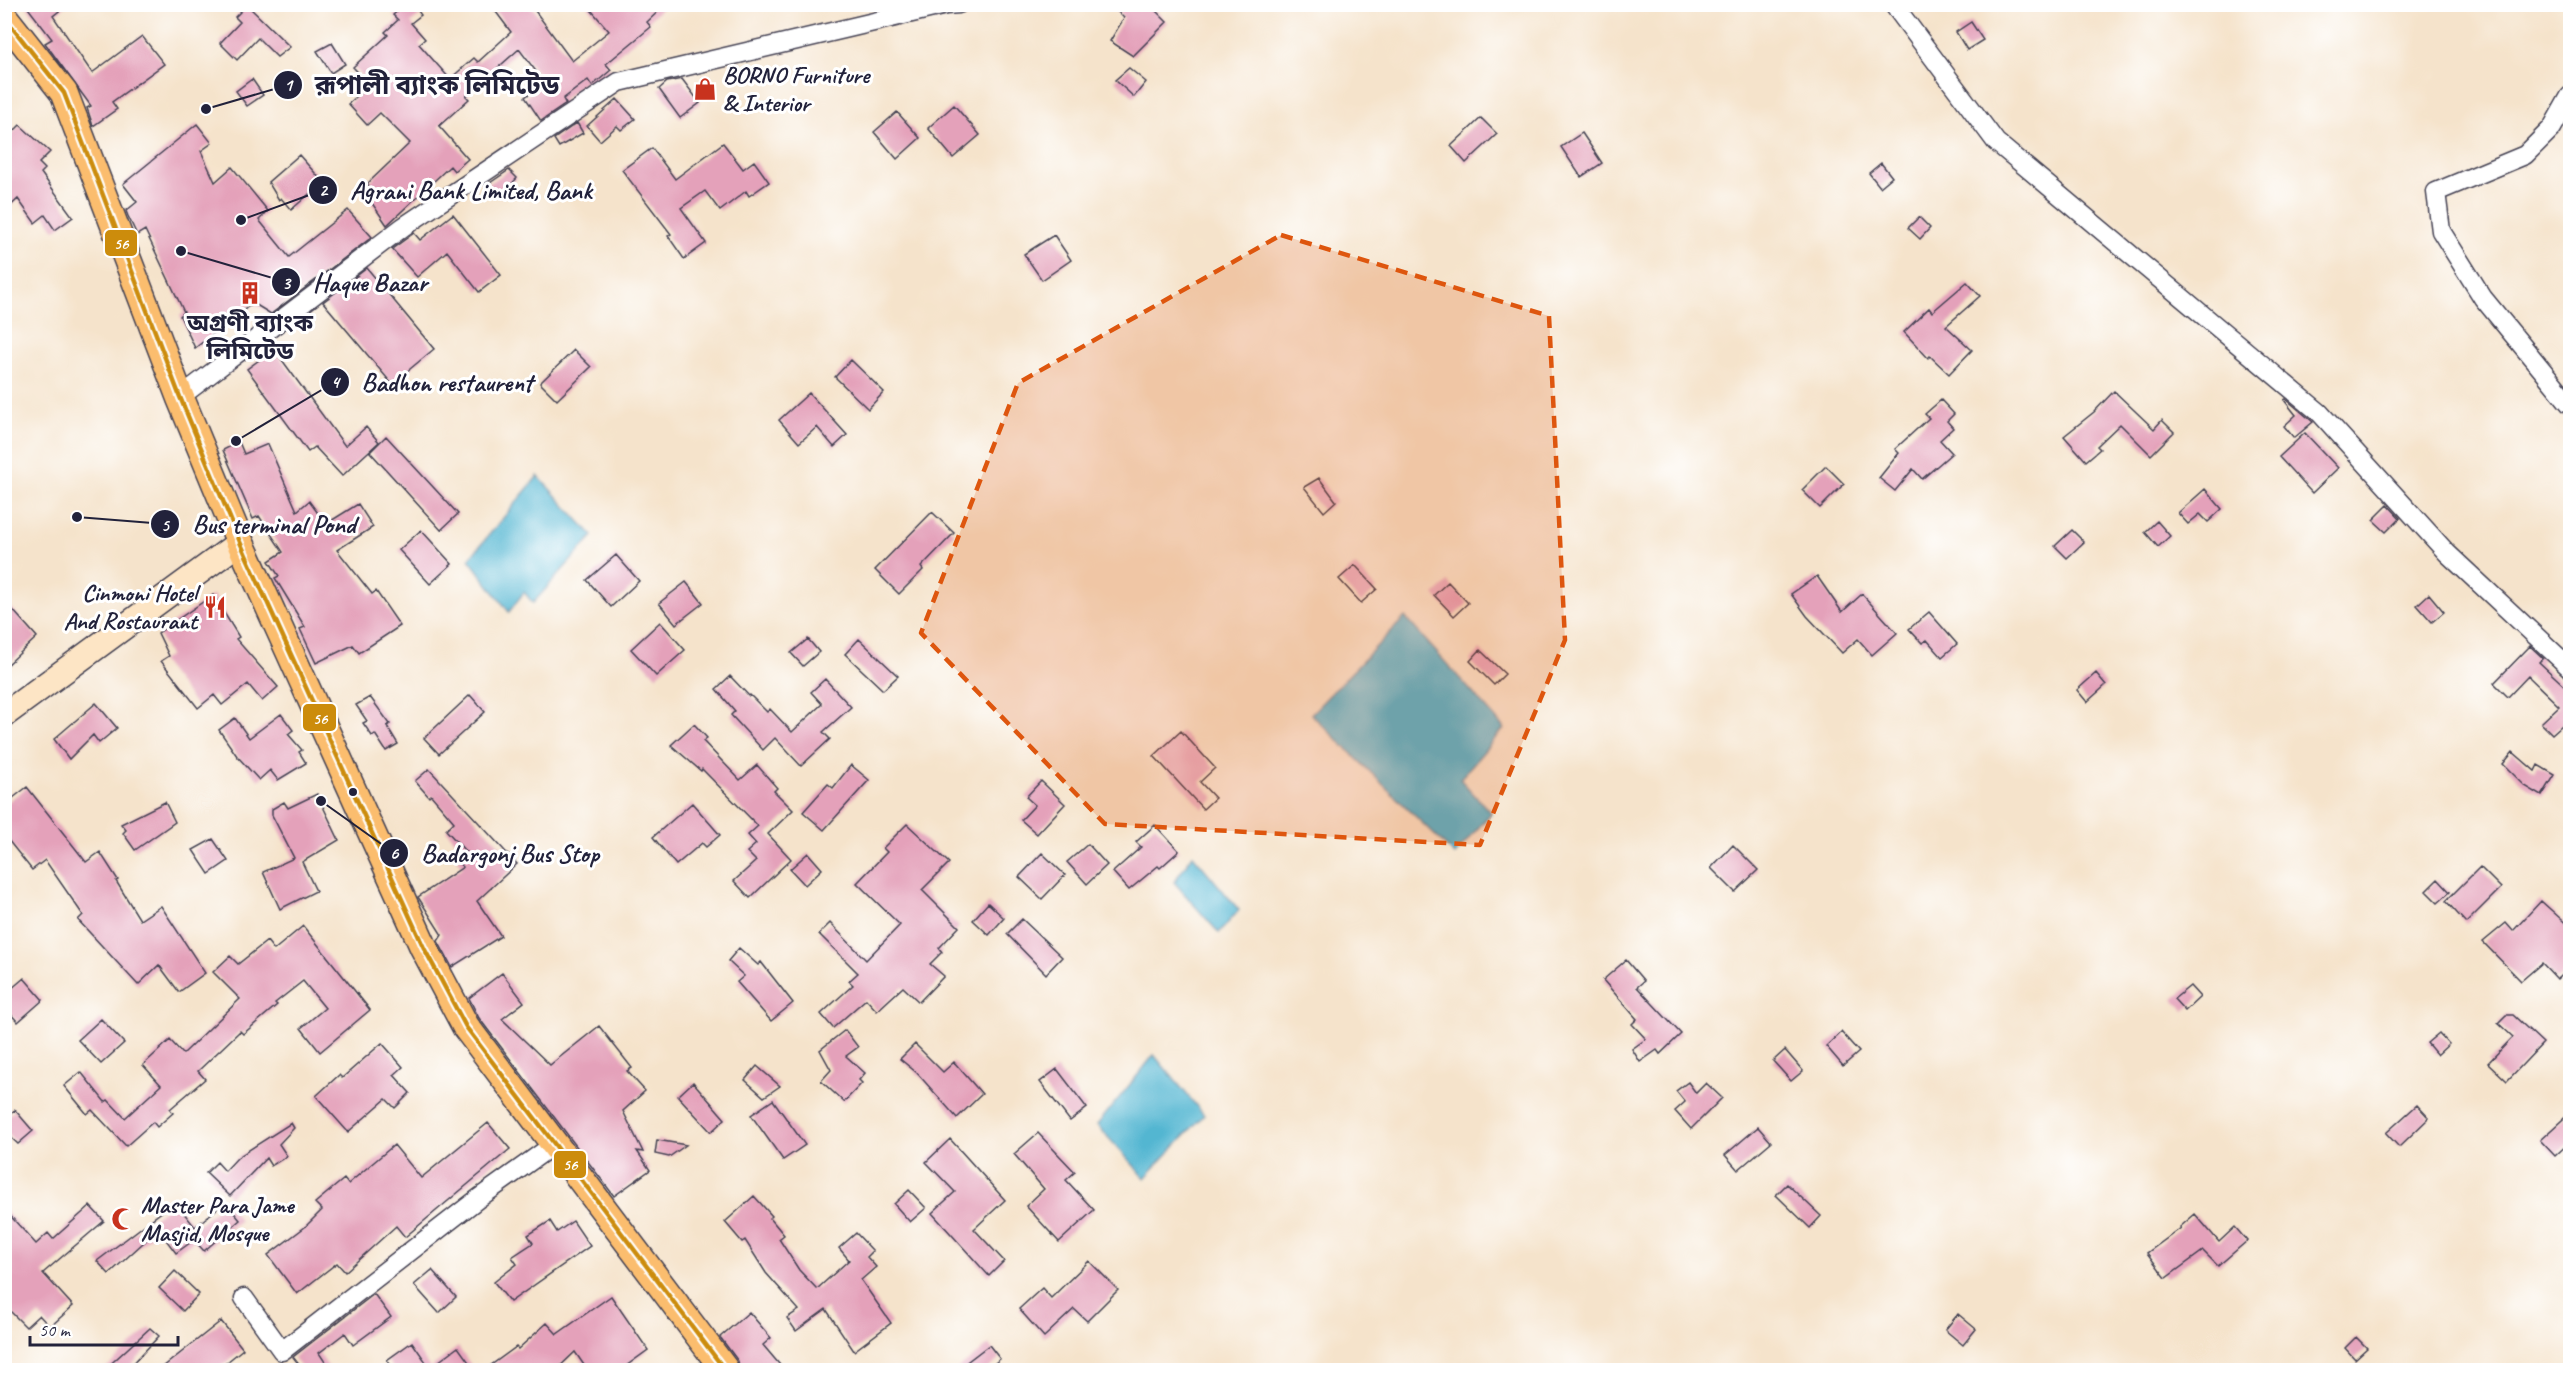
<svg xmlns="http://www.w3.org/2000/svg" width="2575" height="1375" font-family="Caveat,'Noto Sans Bengali',sans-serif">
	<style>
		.water { fill: #53b6d1; stroke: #3a6c86; stroke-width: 1.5 }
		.building { fill: #e4a1ba }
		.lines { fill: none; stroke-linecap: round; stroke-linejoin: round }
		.street-casing { stroke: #423f51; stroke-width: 21 }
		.secondary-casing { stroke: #423f51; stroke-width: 27 }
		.primary-casing { stroke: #423f51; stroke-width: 30 }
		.street { stroke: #fff; stroke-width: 18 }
		.secondary { stroke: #fde5c5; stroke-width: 24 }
		.primary { stroke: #fbbd6e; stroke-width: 27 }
		.bus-1-casing { stroke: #fff; stroke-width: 9 }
		.bus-1 { stroke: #cc8c0c; stroke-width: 4.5 }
		.marked { fill: #de560e; fill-opacity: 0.2; stroke: #de560e; stroke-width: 4.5; stroke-dasharray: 12 8; stroke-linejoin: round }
		.bus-dot { fill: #22223b; stroke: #fff; stroke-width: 2 }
		.labels { text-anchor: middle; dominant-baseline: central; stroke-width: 6; stroke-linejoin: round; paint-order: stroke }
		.poi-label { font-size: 24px; font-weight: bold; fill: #22223b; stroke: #fff; text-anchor: start }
		.leader { fill: none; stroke: #22223b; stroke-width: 2 }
		.callout-dot { fill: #22223b; stroke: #fff; stroke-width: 2 }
		.mark-label { font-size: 18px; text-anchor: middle; font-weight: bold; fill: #fff }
		.callout-label { font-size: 26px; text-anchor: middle; font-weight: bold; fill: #22223b; stroke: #fff; stroke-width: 6; stroke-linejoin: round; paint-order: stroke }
		.line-badge { stroke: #fff; stroke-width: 2 }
		.badge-label { font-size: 16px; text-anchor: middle; font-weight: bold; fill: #fff }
	</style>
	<rect width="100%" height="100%" fill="#fff"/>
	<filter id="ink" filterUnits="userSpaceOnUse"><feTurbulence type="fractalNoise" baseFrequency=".0167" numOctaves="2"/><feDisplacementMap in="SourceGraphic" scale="12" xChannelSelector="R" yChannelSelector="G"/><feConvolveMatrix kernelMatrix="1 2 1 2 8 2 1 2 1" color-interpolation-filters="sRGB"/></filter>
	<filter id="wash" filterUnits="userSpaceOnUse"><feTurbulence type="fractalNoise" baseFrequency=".008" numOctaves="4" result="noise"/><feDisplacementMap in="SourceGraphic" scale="24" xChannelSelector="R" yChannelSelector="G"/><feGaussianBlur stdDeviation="1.35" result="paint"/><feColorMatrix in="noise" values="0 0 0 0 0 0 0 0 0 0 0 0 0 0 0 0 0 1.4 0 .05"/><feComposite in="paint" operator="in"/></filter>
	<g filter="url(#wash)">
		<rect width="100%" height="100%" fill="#f5e3cb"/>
		<path class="water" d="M538,476L593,536L533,603L524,592L509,612L469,559Z
			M1405,617L1504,728L1460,779L1491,813L1455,855L1311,714Z
			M1193,855L1239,910L1219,933L1174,882Z
			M1154,1055L1204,1115L1145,1178L1097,1125Z"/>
		<g id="blocks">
			<path class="building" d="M25,4H68L53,16L92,73L142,36L164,64L112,102L117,109L93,126L87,108L91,106L45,43L52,39Z
				M406,4H413L421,15L411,23L425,39L419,44L450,79L474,58L478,62L511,32L490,4H530L572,61L609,31L586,4H666L647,22L651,27L606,64L611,70L592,86L588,80L563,99L566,104L541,121L525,97L545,83L519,49L466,96L469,99L439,126L468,159L454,171L450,166L387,225L367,196L373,191L367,184L410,143L380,113L367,125L348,104L370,85L353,67L388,35L385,32L398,20L393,15Z
				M1110,4H1149L1167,22L1133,56L1110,41L1124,18Z
				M247,5L290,47L277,57L258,38L237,60L220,43L240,22L235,17Z
				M1971,22L1983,40L1967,50L1956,32Z
				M332,43L345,64L331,73L317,51Z
				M1129,68L1146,82L1134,97L1115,80Z
				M252,79L263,95L247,106L236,91Z
				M682,79L700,103L680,118L659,89L667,82Z
				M617,99L635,119L621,130L617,126L600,141L587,126Z
				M954,105L980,135L953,158L928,128Z
				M897,112L920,138L897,159L874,132Z
				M1481,118L1497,134L1466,163L1451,146Z
				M577,123L583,133L559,147L554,139Z
				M197,124L212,143L201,151L215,182L232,167L268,211L259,220L289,257L348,210L372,237L271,314L253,303L195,348L180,316L184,312L145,230L137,235L128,216L126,211L137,202L123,184Z
				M20,125L50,152L39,163L45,169L41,173L73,217L55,230L45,215L35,223L18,199L4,212V141Z
				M1582,133L1602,163L1581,177L1561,147Z
				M723,143L743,169L754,161L769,182L749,196L746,191L720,211L705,191L681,208L706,243L684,259L668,236L671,234L622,170L652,148L675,179Z
				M299,155L323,182L291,210L281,198L279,200L268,182Z
				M1881,163L1892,177L1880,187L1869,173Z
				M509,170L517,178L500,197L487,185Z
				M453,214L501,275L479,292L447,251L417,277L392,249L414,233L420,240Z
				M1919,217L1930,228L1920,239L1908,228Z
				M1054,235L1071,260L1042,280L1024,254Z
				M367,268L434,349L392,384L323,302Z
				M1967,282L1980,296L1946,326L1972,350L1949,374L1930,356L1928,358L1904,332L1929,308L1932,312Z
				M274,349L345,446L366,427L379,442L342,476L315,447L308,452L247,369Z
				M574,350L591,367L557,400L540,383Z
				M851,360L884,392L868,409L835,377Z
				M2114,391L2154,429L2162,420L2174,432L2151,455L2120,424L2097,446L2100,449L2086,461L2064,436L2094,412Z
				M809,393L847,435L834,447L817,427L799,443L779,420Z
				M2286,399L2313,422L2294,438L2284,426L2296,415L2284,400Z
				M1941,400L1954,414L1947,421L1953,428L1940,440L1952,453L1922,479L1913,469L1895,491L1879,478L1899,453L1895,449L1929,418L1925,414Z
				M2305,433L2338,468L2312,493L2279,457Z
				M386,436L458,514L441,530L370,452Z
				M239,442L244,454L268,444L297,511L309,501L326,524L358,504L373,527L337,550L372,594L376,591L400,626L359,653L353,645L316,663L300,629L305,627L275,578L279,576L269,561L283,552L259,516L253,519L223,450Z
				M1826,466L1844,484L1820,508L1802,490Z
				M1319,478L1336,501L1324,512L1304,487Z
				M2205,489L2222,509L2208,522L2200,514L2188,524L2178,513Z
				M2388,505L2400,518L2386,532L2373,520Z
				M932,512L954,533L921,567L923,570L899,594L875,570Z
				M2157,521L2170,536L2158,547L2145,532Z
				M421,530L452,564L430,584L399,550Z
				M2072,530L2084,542L2067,558L2055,546Z
				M616,555L639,581L611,607L587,580Z
				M1355,565L1377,589L1361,603L1339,579Z
				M1817,576L1842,612L1862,594L1897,633L1872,655L1858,639L1842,653L1807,616L1791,594Z
				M686,582L703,603L676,624L659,603Z
				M1448,582L1468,603L1454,616L1434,595Z
				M2429,594L2444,612L2432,622L2417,605Z
				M213,595L239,637L236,639L278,687L262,701L248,684L222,705L214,695L198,708L161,661L169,656L158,633Z
				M4,600L37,637L4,668Z
				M1929,612L1957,644L1942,657L1927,640L1922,643L1909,629Z
				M660,622L685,650L656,676L631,649Z
				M808,639L819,652L803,666L791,653Z
				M859,639L898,676L883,690L845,654Z
				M2530,646L2543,658L2539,662L2571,692V717L2552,734L2541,723L2559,706L2528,676L2508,697L2494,683Z
				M1480,650L1505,674L1494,685L1470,661Z
				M2096,673L2106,685L2087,702L2077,690Z
				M730,676L749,696L750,695L767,712L770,709L792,732L822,704L811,692L825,679L851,707L823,732L830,739L801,766L775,738L763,750L731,715L735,711L716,689Z
				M470,695L485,712L439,754L424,738Z
				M370,697L390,724L387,726L398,744L386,751L375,734L372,736L363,723L367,721L356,705Z
				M96,703L117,728L99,743L93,735L69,759L54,739Z
				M281,714L293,730L288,734L302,750L299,752L306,763L278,780L270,770L259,780L237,756L219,730L235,718L249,738Z
				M694,724L707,738L703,741L740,780L757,765L777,788L774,791L793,810L768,834L791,859L750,898L734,881L756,861L747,852L756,844L748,835L758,826L702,769L701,771L671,745Z
				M1181,731L1215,768L1200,782L1215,798L1203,809L1154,756Z
				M2513,752L2535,771L2538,765L2555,775L2542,796L2525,786L2503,764Z
				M851,765L869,780L824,830L803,812L828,784L833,788Z
				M429,769L517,864L477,901L501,936L452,967L438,941L442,935L418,897L463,867L457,860L466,852L446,830L454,822L431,795L429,797L415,781Z
				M1041,781L1065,804L1037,834L1021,820L1035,805L1026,797Z
				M27,787L86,862L100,852L118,880L116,881L140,920L161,906L205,973L179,992L159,965L138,985L78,920L83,915L45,860L32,870L4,835V805Z
				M317,794L339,840L302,862L316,891L280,909L263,872L294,858L272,815V809L284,802L288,808Z
				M165,802L175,822L135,850L123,833L126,830L121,824Z
				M692,803L720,835L706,847L702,843L676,865L653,837Z
				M907,824L949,863L922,890L959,927L939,948L942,952L930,964L944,976L919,1002L903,987L877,1011L866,999L833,1028L821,1014L853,985L849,981L858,973L819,934L830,923L866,960L900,925L857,883L887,852L883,848Z
				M1155,825L1179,851L1160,868L1158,866L1129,890L1113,872L1141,847L1136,842Z
				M213,839L228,861L209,874L193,850Z
				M1088,844L1107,865L1087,884L1067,862Z
				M1733,845L1758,870L1735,892L1711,868Z
				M808,853L822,869L805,885L790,869Z
				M1042,853L1065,875L1042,899L1019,877Z
				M2480,867L2501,888L2466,923L2446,901Z
				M2438,879L2450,892L2438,903L2426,891Z
				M2541,901L2571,928V966L2557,979L2542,963L2521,981L2483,942L2506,923L2513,931Z
				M988,903L1004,918L989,935L973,920Z
				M1022,919L1062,957L1046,974L1007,934Z
				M303,926L370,1010L320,1052L301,1028L325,1008L303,981L275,1003L277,1005L243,1034L240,1031L198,1071L205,1079L170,1109L173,1113L157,1127L153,1122L126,1146L92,1110L87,1114L64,1086L81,1072L105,1102L108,1100L125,1118L161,1085L143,1065L170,1040L183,1054L240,999L213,972L230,956L238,964L267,941L274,950Z
				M739,948L758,965L761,962L793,1003L771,1021L737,982L744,976L728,961Z
				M1626,960L1644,981L1637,987L1681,1034L1660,1054L1657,1050L1640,1062L1632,1049L1646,1039L1632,1024L1637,1019L1603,980Z
				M502,973L524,1002L502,1019L550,1065L599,1026L632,1068L627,1071L645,1091L623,1111L643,1152L637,1151L650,1170L614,1196L479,1018L469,998Z
				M24,978L43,1000L18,1022L4,1007V995Z
				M2190,986L2200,997L2185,1011L2174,999Z
				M2506,1015H2513L2543,1043L2507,1081L2488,1063L2513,1037L2498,1023Z
				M101,1019L124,1043L101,1064L78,1040Z
				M845,1030L858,1047L846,1056L865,1073L859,1080L862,1083L844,1102L821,1081L831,1070L820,1050Z
				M1841,1032L1859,1052L1843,1066L1826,1046Z
				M2439,1033L2449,1044L2437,1055L2427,1043Z
				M382,1043L403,1067L394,1075L410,1093L395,1108L386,1099L348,1132L316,1096L339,1075L342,1078Z
				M915,1044L943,1072L954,1062L982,1094L957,1118L917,1073L900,1059Z
				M1785,1050L1803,1071L1791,1081L1773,1061Z
				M757,1066L780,1086L764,1097L745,1080Z
				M1057,1069L1087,1108L1070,1121L1040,1082Z
				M693,1082L725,1119L711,1132L678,1096Z
				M1688,1082L1696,1093L1706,1083L1722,1098L1691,1129L1675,1111L1685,1102L1676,1091Z
				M773,1100L805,1145L783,1160L751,1115Z
				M2417,1105L2429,1118L2399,1147L2386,1133Z
				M15,1110L33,1131L18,1144L4,1131V1119Z
				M2571,1112V1141L2555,1156L2540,1140Z
				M291,1123L294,1128L279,1144L287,1156L271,1166L266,1158L230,1196L206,1173L217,1162L225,1171L238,1157Z
				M488,1123L510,1149L405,1237L396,1226L345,1272L337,1263L297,1294L268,1255L305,1227L322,1210L315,1203L344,1179L348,1184L394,1145L421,1178Z
				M1758,1127L1771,1142L1738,1170L1725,1155Z
				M1038,1133L1075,1172L1066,1180L1094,1210L1059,1242L1026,1206L1044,1189L1014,1154Z
				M950,1139L1005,1200L974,1229L1004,1261L989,1276L932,1213L955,1192L926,1162Z
				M657,1140L686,1145L669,1157L655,1154Z
				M1787,1184L1821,1216L1810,1228L1776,1195Z
				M909,1190L926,1208L910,1222L894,1204Z
				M754,1196L772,1216L770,1218L784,1235L779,1239L799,1270L817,1289L849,1260L839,1248L856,1233L873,1251L867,1257L876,1267L861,1280L891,1323L854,1351L826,1309L796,1331L787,1318L799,1310L766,1273L745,1240L742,1242L725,1222Z
				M175,1202L195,1227L225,1202L240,1220L204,1251L194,1240L176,1253L151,1220Z
				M90,1206L104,1221L43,1273L73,1306L50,1327L39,1315L26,1327L4,1305V1209L36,1244L48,1233L53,1239Z
				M2195,1214L2219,1242L2235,1227L2247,1241L2218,1266L2203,1251L2166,1278L2147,1253L2181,1228L2180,1227Z
				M550,1221L557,1232L573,1221L590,1246L510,1302L494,1282L517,1264L512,1257L533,1243L528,1235Z
				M146,1224L154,1233L109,1274L97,1261Z
				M1089,1261L1118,1290L1087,1321L1074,1309L1044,1337L1019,1309L1042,1288L1051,1298Z
				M432,1270L456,1297L439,1313L414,1285Z
				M175,1271L199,1294L183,1311L159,1288Z
				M374,1294L391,1317L353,1345L345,1333L319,1353L331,1371H304L293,1357Z
				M611,1296L648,1350L619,1371H588L575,1352L555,1371H483L516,1347L518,1349L547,1323L557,1334Z
				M749,1312L771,1338L763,1345L785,1371H740L738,1361L720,1337Z
				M1958,1314L1976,1329L1963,1345L1945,1330Z
				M221,1321L243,1349L216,1371H158Z
				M150,1328L159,1336L126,1371H103Z
				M2356,1337L2367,1348L2355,1359L2345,1348Z
				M412,1342L430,1368L458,1347L471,1365L463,1371H395L387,1360Z
				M989,1345L1000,1359L985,1371H955Z"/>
		</g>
	</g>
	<g filter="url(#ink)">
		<use href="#blocks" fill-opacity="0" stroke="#423f51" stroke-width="1.5"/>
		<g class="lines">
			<g class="street-casing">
				<path id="street" d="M1893,4L1996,142L2320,413L2447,553L2570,668
					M2570,96L2552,128L2525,155L2436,192L2441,231L2483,298L2570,404
					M180,397L403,227L619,82L946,5L959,4
					M244,1298L282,1351L479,1198L553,1145"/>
			</g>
			<g class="secondary-casing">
				<path id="secondary" d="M4,715L240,542"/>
			</g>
			<g class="primary-casing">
				<path id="primary" d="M4,17L64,93L180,397L240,542L424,948L466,1027L725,1370"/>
			</g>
			<use href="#street" class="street"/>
			<use href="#secondary" class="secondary"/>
			<use href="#primary" class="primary"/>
			<g class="bus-1-casing">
				<path id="bus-1" d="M4,17L64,93L180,397L240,542L424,948L466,1027L725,1370"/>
			</g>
			<use href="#bus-1" class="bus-1"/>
		</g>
	</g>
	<path class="marked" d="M1281,235L1549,316L1565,640L1480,845L1105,824L921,633L1018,383Z"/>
	<defs>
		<g id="shop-bare" transform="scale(1.8)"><path d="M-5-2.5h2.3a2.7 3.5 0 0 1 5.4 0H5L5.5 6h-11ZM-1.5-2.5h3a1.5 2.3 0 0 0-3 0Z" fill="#c8321e" stroke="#fff" stroke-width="2.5" paint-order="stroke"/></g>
		<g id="building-bare" transform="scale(1.8)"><path d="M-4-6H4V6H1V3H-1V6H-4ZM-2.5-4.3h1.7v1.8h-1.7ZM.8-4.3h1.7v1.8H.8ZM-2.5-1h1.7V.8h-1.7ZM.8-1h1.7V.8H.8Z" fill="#c8321e" stroke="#fff" stroke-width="2.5" paint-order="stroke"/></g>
		<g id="restaurant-bare" transform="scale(1.8)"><path d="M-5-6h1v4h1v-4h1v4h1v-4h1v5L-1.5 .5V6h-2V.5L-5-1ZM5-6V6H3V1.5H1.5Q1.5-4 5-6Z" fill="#c8321e" stroke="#fff" stroke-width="2.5" paint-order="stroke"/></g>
		<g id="mosque-bare" transform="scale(1.8)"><path d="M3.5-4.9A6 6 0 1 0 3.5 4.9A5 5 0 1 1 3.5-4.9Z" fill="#c8321e" stroke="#fff" stroke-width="2.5" paint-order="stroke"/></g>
	</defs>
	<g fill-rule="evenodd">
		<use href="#shop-bare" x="705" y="89"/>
		<use href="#building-bare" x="250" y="293"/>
		<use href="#restaurant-bare" x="215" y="607"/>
		<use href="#mosque-bare" x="123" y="1219"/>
	</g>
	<circle class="bus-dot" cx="353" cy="792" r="5"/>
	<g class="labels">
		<g class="poi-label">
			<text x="723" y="75">BORNO Furniture<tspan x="723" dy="28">&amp; Interior</tspan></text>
			<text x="250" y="323" text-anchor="middle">অগ্রণী ব্যাংক<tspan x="250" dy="28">লিমিটেড</tspan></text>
			<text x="197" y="593" text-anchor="end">Cinmoni Hotel<tspan x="197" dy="28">And Rostaurant</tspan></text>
			<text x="141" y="1205">Master Para Jame<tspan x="141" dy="28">Masjid, Mosque</tspan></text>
		</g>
	</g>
	<path class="leader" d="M206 109L288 85M241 220L323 190M181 251L286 282M236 441L335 382M77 517L165 524M321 801L394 853"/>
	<g class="callout-dot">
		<circle cx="206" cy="109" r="6"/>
		<circle cx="241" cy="220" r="6"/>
		<circle cx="181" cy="251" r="6"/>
		<circle cx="236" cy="441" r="6"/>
		<circle cx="77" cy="517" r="6"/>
		<circle cx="321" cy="801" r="6"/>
		<circle cx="288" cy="85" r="15"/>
		<circle cx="323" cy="190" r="15"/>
		<circle cx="286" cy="282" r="15"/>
		<circle cx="335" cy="382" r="15"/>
		<circle cx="165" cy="524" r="15"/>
		<circle cx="394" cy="853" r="15"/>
	</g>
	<g class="mark-label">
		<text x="288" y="91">1</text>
		<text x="323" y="196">2</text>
		<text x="286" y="289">3</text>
		<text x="335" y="388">4</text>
		<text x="165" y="531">5</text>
		<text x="394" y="859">6</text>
	</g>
	<g class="callout-label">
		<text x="437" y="94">রূপালী ব্যাংক লিমিটেড</text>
		<text x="471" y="199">Agrani Bank Limited, Bank</text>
		<text x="370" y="291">Haque Bazar</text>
		<text x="447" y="391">Badhon restaurent</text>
		<text x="274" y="533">Bus terminal Pond</text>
		<text x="510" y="862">Badargonj Bus Stop</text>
	</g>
	<g class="line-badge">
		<rect x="104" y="229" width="34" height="28" rx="6" fill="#cc8c0c"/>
		<rect x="302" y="703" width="35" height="29" rx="6" fill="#cc8c0c"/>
		<rect x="553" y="1150" width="34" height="29" rx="6" fill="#cc8c0c"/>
	</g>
	<g class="badge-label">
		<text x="121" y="249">56</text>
		<text x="320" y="724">56</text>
		<text x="570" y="1170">56</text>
	</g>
	<rect width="2575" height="1375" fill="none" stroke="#fff" stroke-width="24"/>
	<path d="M30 1336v9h148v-9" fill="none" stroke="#22223b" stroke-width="3"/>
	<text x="39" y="1336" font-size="18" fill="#22223b" stroke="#ffffff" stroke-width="4.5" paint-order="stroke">50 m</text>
</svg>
